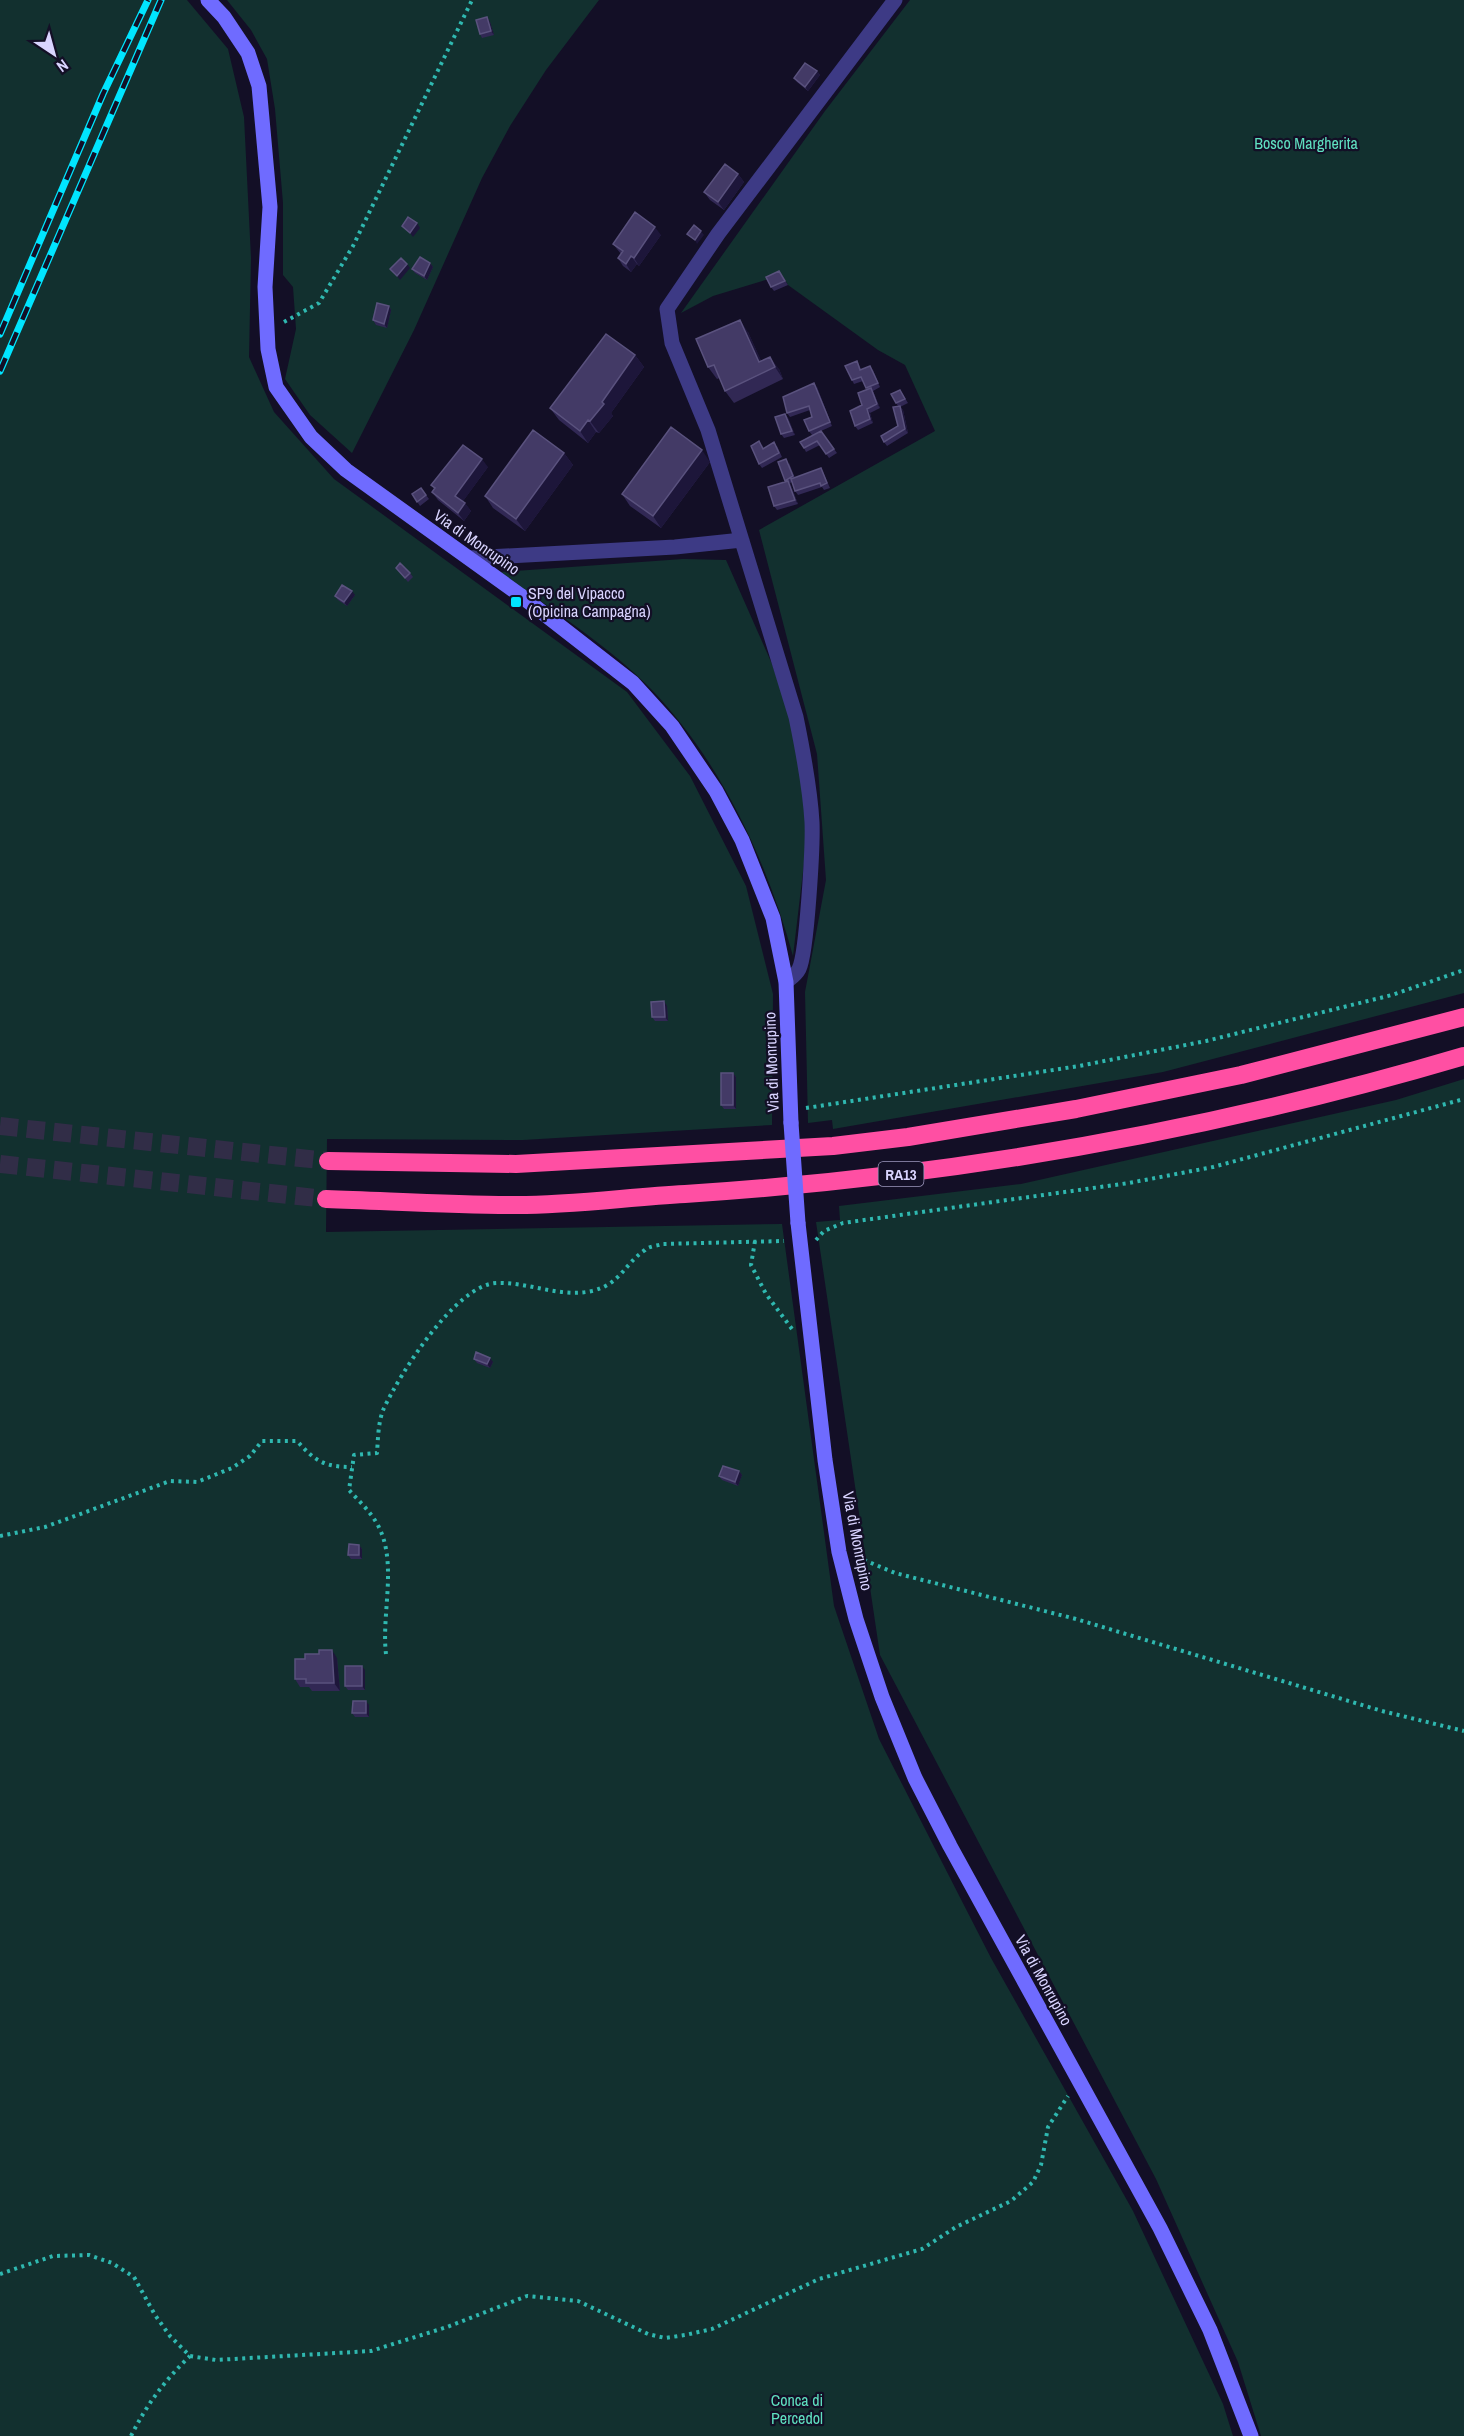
<svg xmlns="http://www.w3.org/2000/svg" width="1464" height="2436" font-family="'Archivo Narrow',sans-serif">
	<style>
		.green { fill: #12302f }
		.lines { fill: none; stroke-linecap: round; stroke-linejoin: round }
		.highway-tunnel { stroke: #312d47; stroke-width: 18; stroke-dasharray: 18 9; stroke-linecap: butt }
		.path { stroke: #2fb8b0; stroke-width: 4; stroke-dasharray: 3 4.5; stroke-linecap: butt }
		.street { stroke: #3d3a85; stroke-width: 15 }
		.secondary { stroke: #6f6bff; stroke-width: 15 }
		.highway { stroke: #ff4fa3; stroke-width: 18 }
		.rail-casing { stroke: #00e5ff; stroke-width: 7 }
		.rail { stroke: #130f26; stroke-width: 4.5; stroke-dasharray: 14; stroke-linecap: butt }
		.secondary-bridge { stroke: #6f6bff; stroke-width: 15 }
		.wall { fill: #312854 }
		.shaded-wall { fill: #1d163a }
		.building { fill: #433a66; stroke: #5a527e; stroke-width: 1.5 }
		.poi-dot { fill: #00e5ff; stroke: #130f26; stroke-width: 2 }
		.labels { text-anchor: middle; dominant-baseline: central; stroke-width: 4.5; stroke-linejoin: round; paint-order: stroke }
		.shield { fill: #130f26; stroke: #9e99be; stroke-width: 1.5 }
		.shield-label { font-size: 15px; font-weight: bold; fill: #d9d4ff }
		.park-label { font-size: 16px; fill: #5fe0c0; stroke: #130f26 }
		.street-label { font-size: 16px; fill: #d9d4ff; stroke: #130f26 }
		.poi-label { font-size: 16px; fill: #d9d4ff; stroke: #130f26; text-anchor: start }
	</style>
	<rect width="100%" height="100%" fill="#130f26"/>
	<path class="green" d="M0,0H187L228,49L244,117L251,258L249,357L274,412L334,479L627,692L690,776L746,886L773,994L772,1125L523,1140L327,1139L326,1232L782,1224L834,1606L879,1739L991,1958L1133,2211L1223,2404L1233,2436H0Z
		M227,0H599L546,70L510,126L482,178L414,330L352,453L310,415L285,379L296,329L293,287L283,275V203L275,109L267,59L251,30Z
		M910,0H1464V993L1163,1072L833,1129L832,1120L808,1123L805,992L826,880L817,754L759,530L935,431L905,365L878,350L788,285L782,275L713,296L681,313L825,111Z
		M683,559L726,560L772,664L790,717L809,821L793,956C767,861 721,762 652,690C608,645 551,610 501,572Z
		M1464,1079V2436H1261L1238,2362L1156,2179L880,1655L816,1222L840,1220L839,1206L1021,1184L1396,1100Z"/>
	<g class="lines">
		<path class="highway-tunnel" d="M0,1126L328,1161
			M0,1164L326,1199"/>
		<path class="path" d="M284,322L319,303L353,246L472,0
			M806,1108L1079,1066L1206,1041L1392,995L1464,970
			M816,1240L824,1231L843,1223L1129,1183L1213,1167L1464,1099
			M755,1241L751,1265L766,1294L792,1329
			M0,1536L45,1527L170,1481L197,1482L232,1468L250,1456L262,1441H297C315,1461 324,1467 352,1467
			M857,1557L895,1573L1076,1619L1382,1711L1464,1731
			M386,1654C381,1613 399,1559 376,1522C369,1510 358,1500 349,1490L354,1455L377,1453C378,1440 378,1421 384,1408C400,1374 456,1284 497,1283C529,1282 560,1298 592,1291C621,1284 624,1264 645,1250C649,1246 657,1246 662,1244L784,1241
			M0,2274L53,2256L89,2255L112,2263L134,2277L155,2315L170,2336L190,2356L216,2360L371,2351L447,2327L527,2296L578,2301L648,2334L665,2338L685,2335L712,2329L819,2279L922,2249L956,2227L1011,2201L1033,2182L1041,2165L1048,2127L1068,2096
			M131,2436C147,2404 165,2380 190,2356"/>
		<path class="street" d="M469,558L675,547L742,540
			M786,982C791,978 796,975 799,969C807,953 813,844 812,822C810,787 803,751 796,717L708,430L672,343L667,309L718,234L895,0"/>
		<path class="secondary" d="M208,0L224,17L248,53L259,86L270,207L265,287L268,349L276,387L311,437L346,470L520,595L633,683L672,726L716,791L742,840L773,918L786,982L791,1123
			M798,1223L825,1460L839,1552L856,1619L882,1697L915,1778L950,1846L1160,2228L1210,2330L1251,2436"/>
		<path class="highway" d="M328,1161L516,1164L833,1146L908,1137L1076,1109L1241,1075L1464,1017
			M326,1199C390,1201 453,1205 517,1205C573,1205 629,1197 685,1194C948,1177 1211,1131 1464,1056"/>
		<g class="rail-casing">
			<path id="rail" d="M0,334L103,94L148,0
				M0,371L161,0"/>
		</g>
		<use href="#rail" class="rail"/>
		<path class="secondary-bridge" d="M791,1123L798,1223"/>
	</g>
	<path class="wall" d="M487,17L490,22L494,35L482,38L480,34Z
		M817,71L820,75L808,91L797,82L794,78Z
		M738,174L744,182L724,210L710,200L704,192Z
		M661,235L639,266L637,264L631,272L623,266L618,258L621,254L613,244Z
		M430,263L433,267L427,280L415,273L412,269Z
		M779,271L788,285L774,291L771,287Z
		M389,306L391,310L387,328L376,325L373,320Z
		M748,332L761,361L779,369L783,379L734,403L725,391L720,378L717,379L708,367Z
		M635,355L644,367L611,413L613,416L599,433L596,432L588,443L559,420L550,408Z
		M857,361L861,369L873,370L880,387L873,391L880,408L870,413L873,423L858,430L855,426L867,389L863,381L854,384L852,380Z
		M817,387L832,426L821,431L837,453L829,458L820,445L806,452L804,448L812,435L809,431L812,417L810,410L790,417L787,413Z
		M900,390L908,403L900,407L903,410L908,433L887,446L884,442L898,426V406L891,394Z
		M785,414L788,418L795,435L784,438L781,434Z
		M762,445L764,449L777,446L782,457L762,468L759,464Z
		M564,453L573,465L525,531L493,508L485,496Z
		M710,462L661,528L630,506L622,494Z
		M789,463L795,478L823,472L830,488L824,490L822,487L798,495L795,491L792,482L790,483L798,504L777,510L774,506L786,482L785,481Z
		M488,467L463,501L471,511L464,521L438,500L432,492L434,489L431,485Z
		M421,488L429,499L420,506L412,494Z
		M396,568L410,573L413,577L408,582Z
		M355,595L347,606L338,600L335,596Z
		M667,1006L668,1021H655L652,1017Z
		M733,1073L736,1077V1109H724L721,1105Z
		M474,1359L493,1362L490,1368L477,1363Z
		M739,1471L742,1475L738,1486L722,1480L719,1476Z
		M359,1545L362,1549V1559H351L348,1555Z
		M337,1658L340,1691H312L309,1687H300L295,1679Z
		M365,1670V1690H348L345,1686Z
		M369,1705V1717H355L352,1713Z"/>
	<path class="shaded-wall" d="M487,17L490,22L494,35L491,31Z
		M817,71L820,75L808,91L805,87Z
		M738,174L744,182L724,210L718,202Z
		M417,223L420,228L413,237L410,233Z
		M655,227L661,235L639,266L634,258Z
		M701,231L704,235L697,244L695,240Z
		M631,256L637,264L631,272L626,264Z
		M430,263L433,267L427,280L424,276Z
		M407,264L410,268L400,280L397,276Z
		M389,306L391,310L387,328L384,324Z
		M740,320L748,332L766,371L759,362Z
		M635,355L644,367L611,413L613,416L599,433L590,421L602,402Z
		M770,357L779,369L783,379L775,367Z
		M870,366L873,370L880,387L878,383Z
		M814,383L817,387L832,426L830,422Z
		M871,388L873,392L880,408L877,404Z
		M900,406L903,410L908,433L905,429Z
		M867,409L870,413L873,423L870,419Z
		M785,414L788,418L795,435L792,431Z
		M588,420L596,432L588,443L580,431Z
		M702,450L710,462L661,528L653,516Z
		M564,453L573,465L525,531L516,519Z
		M482,459L488,467L461,504L455,496Z
		M788,481L791,485L798,504L795,500Z
		M465,503L471,511L464,521L458,513Z
		M352,591L355,595L347,606L344,602Z
		M664,1001L667,1006L668,1021L665,1017Z
		M733,1073L736,1077V1109L733,1105Z
		M490,1358L493,1362L490,1368L487,1364Z
		M739,1471L742,1475L738,1486L735,1482Z
		M359,1545L362,1549V1559L359,1555Z
		M332,1650L337,1658L340,1691L334,1683Z
		M362,1666L365,1670V1690L362,1686Z
		M366,1701L369,1705V1717L366,1713Z"/>
	<path class="building" d="M487,17L491,31L480,34L476,20Z
		M805,63L817,71L805,87L794,78Z
		M725,164L738,174L718,202L704,192Z
		M635,212L655,227L634,258L631,256L626,264L618,258L623,251L613,244Z
		M408,217L417,223L410,233L402,226Z
		M694,225L701,231L695,240L687,234Z
		M420,257L430,263L424,276L412,269Z
		M401,258L407,264L397,276L390,269Z
		M779,271L785,281L771,287L766,277Z
		M377,303L389,306L384,324L373,320Z
		M740,320L759,362L770,357L775,367L725,391L714,365L708,367L696,339Z
		M606,334L635,355L602,402L604,404L590,421L588,420L580,431L550,408Z
		M857,361L860,370L870,366L878,383L866,388L861,377L852,380L845,366Z
		M814,383L830,422L809,431L804,420L812,417L809,406L787,413L783,397Z
		M871,388L877,404L867,409L870,419L855,426L850,411L862,405L858,393Z
		M900,390L905,399L896,403L891,394Z
		M900,406L905,429L884,442L881,436L898,426L893,407Z
		M785,414L792,431L781,434L775,417Z
		M671,427L702,450L653,516L622,494Z
		M533,430L564,453L516,519L485,496Z
		M821,431L834,449L826,454L817,441L804,448L800,442Z
		M759,441L763,449L774,442L779,453L759,464L751,446Z
		M463,445L482,459L455,496L465,503L458,513L432,492L435,488L431,485Z
		M786,459L793,476L785,481L778,462Z
		M821,468L827,483L821,486L820,483L795,491L791,479Z
		M788,481L795,500L774,506L768,487Z
		M421,488L426,495L417,502L412,494Z
		M400,563L410,573L405,578L396,568Z
		M342,585L352,591L344,602L335,596Z
		M664,1001L665,1017H652L651,1002Z
		M721,1073H733V1105H721Z
		M476,1352L490,1358L487,1364L474,1359Z
		M723,1466L739,1471L735,1482L719,1476Z
		M349,1544L359,1545V1555H348Z
		M319,1650H332L334,1683H306V1679H295V1659H305V1654H319Z
		M345,1666H362V1686H345Z
		M353,1701H366V1713H352Z"/>
	<rect class="poi-dot" x="510" y="596" width="12" height="12" rx="3"/>
	<g class="labels">
		<rect class="shield" x="878.5" y="1162" width="45" height="24" rx="4.5"/>
		<g class="shield-label">
			<text x="901" y="1174">RA13</text>
		</g>
		<g class="park-label">
			<text x="1306" y="143">Bosco Margherita</text>
			<text x="797" y="2400">Conca di<tspan x="797" dy="18">Percedol</tspan></text>
		</g>
		<g class="street-label">
			<text transform="translate(477 542) rotate(35)">Via di Monrupino</text>
			<text transform="translate(771 1062) rotate(-92)">Via di Monrupino</text>
			<text transform="translate(858 1541) rotate(79)">Via di Monrupino</text>
			<text transform="translate(1044 1980) rotate(61)">Via di Monrupino</text>
		</g>
		<g class="poi-label">
			<text x="528" y="593">SP9 del Vipacco<tspan x="528" dy="18">(Opicina Campagna)</tspan></text>
		</g>
	</g>
	<g transform="translate(54 54) rotate(144)" stroke="#130f26" stroke-width="4.5" paint-order="stroke">
	<path d="M0-4.5L10 22L0 15L-10 22Z" fill="#d9d4ff"/>
	<text y="-9" font-size="16" font-weight="bold" text-anchor="middle" fill="#d9d4ff">N</text>
	</g>
</svg>
